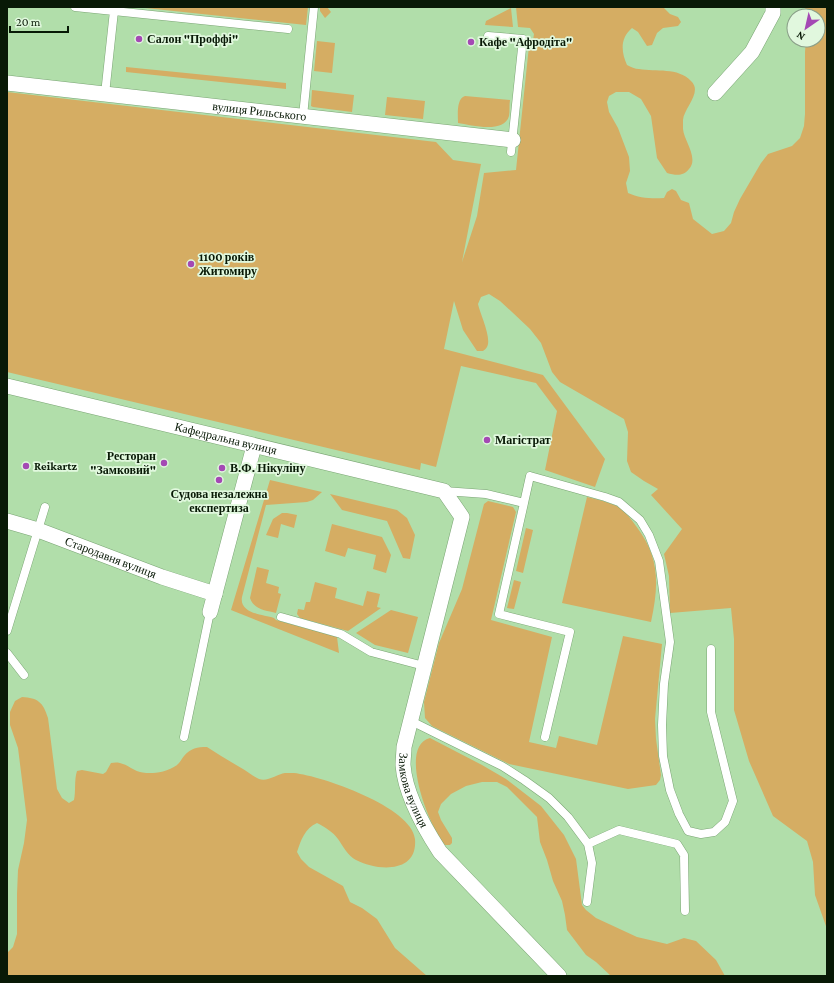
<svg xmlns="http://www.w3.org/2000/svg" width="834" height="983" font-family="'Crimson Pro',serif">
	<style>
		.green { fill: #d5ad63 }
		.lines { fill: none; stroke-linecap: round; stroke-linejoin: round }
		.service-casing { stroke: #7aa574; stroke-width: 9 }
		.minor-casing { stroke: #7aa574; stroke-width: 16 }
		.service { stroke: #fff; stroke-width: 8 }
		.minor { stroke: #fff; stroke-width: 15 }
		.poi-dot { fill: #a449b4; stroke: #e1f8de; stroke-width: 1.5 }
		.labels { text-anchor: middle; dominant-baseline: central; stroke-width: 3.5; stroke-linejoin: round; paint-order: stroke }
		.poi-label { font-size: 12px; font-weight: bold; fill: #081906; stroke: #e1f8de; text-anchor: start }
		.street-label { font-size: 12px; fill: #081906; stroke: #e1f8de }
	</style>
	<rect width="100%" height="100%" fill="#b1deaa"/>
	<path class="green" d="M136,7H308L306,25Z
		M320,7H327L331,12L325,18L320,11Z
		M516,7H663L670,14L678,17L681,22L678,26L663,28L657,33L652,45L647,46L638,32L632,28C620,38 621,52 627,65C631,67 635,69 639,69C656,72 678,67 691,81C703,92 684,108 683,120C683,122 683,126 683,129C684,141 699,158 689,169C683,177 675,175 667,173L657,158L651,116L641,99L629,92H616L609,96L607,102L609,112L618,128L629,157L630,171L626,183L628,193C639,198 652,199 664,198L667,192L672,189L676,191L681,200L689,203L693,219L712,234L724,231L731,223L734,212L740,199L761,163L768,154L792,146L800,138L804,126L805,114V52L806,40H818V16H807L805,7H827V929L815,895L813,862L807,841L773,816L749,761L734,710V639L731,608L670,613L669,576L664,554L682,529L651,495L658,489L644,481L631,472L627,461L628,432L624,419L560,382L552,372L541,343L530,329L512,312L500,301L489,294L481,297L478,304C480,314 492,338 487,347C486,349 484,350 483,351H477L463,330L454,301L444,349L543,375L605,459L595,487L545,470L557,411L536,383L461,366L436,467L421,463L420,470L7,372V92L436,142L453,160L481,164L462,262L477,216L484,173L516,170L529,46H532L534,34L530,28L518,27Z
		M511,8L513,27L485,25L486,21Z
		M317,41L335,43L332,73L314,71Z
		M126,67L286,83V89L126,72Z
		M312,90L354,95L352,112L313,107L311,106Z
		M465,96L510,100C509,105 510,111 509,116C504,134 471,125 458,123C458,115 456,99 465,96Z
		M387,97L425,101L423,119L385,115Z
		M270,480L322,492L313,500L307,502L266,505L242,597C239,613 263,615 274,618L276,620L337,637L339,653L231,610Z
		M330,494L397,510L407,518L415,535L410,559L403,558L387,521L342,510Z
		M587,497C597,499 607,502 617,506C625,511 631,519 636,526C660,557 659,585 651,622L562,603Z
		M488,501L513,507L516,512L491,620L552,637L529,742L556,748L559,736L597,745L623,636L662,644L655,719L656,739L661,775L660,780L656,785L628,789L509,764L432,726L425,718L424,702L439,643L462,589L484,504Z
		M282,513H287L297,515L294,528L281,524L278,538L266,535L273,519Z
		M332,524L382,537L391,555L386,573L373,569L376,555L348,548L345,557L325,551Z
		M526,528L533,530L523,573L516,571Z
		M257,567L269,570L266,583L279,587L278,593L281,594L276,613C266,610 254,610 250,598Z
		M514,580L521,582L514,609L507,608Z
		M315,582L337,588L335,598L363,606L367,591L380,594L377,607L381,608L348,631L300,618L297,614L298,609L304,610L306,602H310Z
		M391,610L418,617L408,653L375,645L356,633Z
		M22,697C38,698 43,702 48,718L57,789L62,798L69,803L74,800C76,791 74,780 77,771L82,770L103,774L106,772L111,763C123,760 130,769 140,772C143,773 149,773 153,773C160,773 174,769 179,763C181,761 182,758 184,756C191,748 197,747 207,747C219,755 231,762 243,769C248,772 254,777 259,779C268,782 277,774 285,773C288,773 292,773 294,773C322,776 412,807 415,839C418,874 377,871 356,860C348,856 343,846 338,839C333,832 325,827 317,823C305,828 301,840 297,852L301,859L309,867L343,886L350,902L362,908L377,919L395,948L427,976H7V953L13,947L17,934V894L18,870L24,843L27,820L18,748L10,725V712L15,701Z
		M430,738L482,765L506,779L541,806L564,835L576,859L582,905L586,910L596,918L637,937L667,944L684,938L696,941L716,960L725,976H611L596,962L586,955L567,930L565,915L562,901L553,881L547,860L540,842L537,817L507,787L497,782H482L466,786L451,794L441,804L438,812L441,820L452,838V843L450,845H445C430,829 397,746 430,738Z"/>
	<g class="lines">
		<g class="service-casing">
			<path id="service" d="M75,7L288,29
				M488,36L523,39L511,152
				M105,94L114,11L112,7
				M303,116L314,7
				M444,491L486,494L524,503L499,614L570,632L545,737
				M524,503L530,476L605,497L619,502L640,520L649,535L659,561L670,642L664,684L662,725L663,756L670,790L679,814L688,831L701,834L714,832L725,822L733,801L711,712V649
				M281,617L341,634L371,652L424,666
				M7,631L45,507
				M7,653L24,675
				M411,721L502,766L524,780L549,798L568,817L588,844L592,863L587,902
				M184,737L210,612
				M588,844L619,830L677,844L684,855L685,911"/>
		</g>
		<g class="minor-casing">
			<g id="minor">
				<path id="s1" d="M7,83L513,140"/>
				<path d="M715,93L752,52L773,13V7"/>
				<path id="s2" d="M7,386L444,491L462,517L404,747C404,753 403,759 403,765C405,793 425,829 440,852L559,976"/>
				<path id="s3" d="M7,521L38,530L162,577L215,594"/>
				<path d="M210,612L254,446"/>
			</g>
		</g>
		<use href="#service" class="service"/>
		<use href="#minor" class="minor"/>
	</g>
	<g class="poi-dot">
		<circle cx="139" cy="39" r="4"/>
		<circle cx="471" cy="42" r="4"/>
		<circle cx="191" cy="264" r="4"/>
		<circle cx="487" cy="440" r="4"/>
		<circle cx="164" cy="463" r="4"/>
		<circle cx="26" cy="466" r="4"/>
		<circle cx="222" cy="468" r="4"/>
		<circle cx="219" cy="480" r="4"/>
	</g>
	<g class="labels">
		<g class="poi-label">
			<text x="147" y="39">Салон "Проффі"</text>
			<text x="479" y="42">Кафе "Афродіта"</text>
			<text x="199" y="257">1100 років<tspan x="199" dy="14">Житомиру</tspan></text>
			<text x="495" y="440">Магістрат</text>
			<text x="156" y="456" text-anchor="end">Ресторан<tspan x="156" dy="14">"Замковий"</tspan></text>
			<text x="34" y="466">Reikartz</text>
			<text x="230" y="468">В.Ф. Нікуліну</text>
			<text x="219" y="494" text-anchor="middle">Судова незалежна<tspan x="219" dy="14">експертиза</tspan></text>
		</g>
		<g class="street-label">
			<text stroke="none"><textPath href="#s1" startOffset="254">вулиця Рильського</textPath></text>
			<text stroke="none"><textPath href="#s2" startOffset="225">Кафедральна вулиця</textPath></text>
			<text stroke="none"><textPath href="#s3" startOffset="110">Стародавня вулиця</textPath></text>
			<text stroke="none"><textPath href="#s2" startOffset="763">Замкова вулиця</textPath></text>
		</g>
	</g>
	<rect width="834" height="983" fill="none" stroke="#081906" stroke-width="16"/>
	<g transform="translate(806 28) rotate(214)"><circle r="19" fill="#e1f8de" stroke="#8a9f88"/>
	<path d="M0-3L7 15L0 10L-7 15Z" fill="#a449b4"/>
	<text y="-6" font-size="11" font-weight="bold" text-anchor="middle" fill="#081906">N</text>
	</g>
	<path d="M10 26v6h58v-6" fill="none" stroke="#081906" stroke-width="2"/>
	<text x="16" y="26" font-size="12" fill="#081906" stroke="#e1f8de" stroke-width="3" paint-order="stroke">20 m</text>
</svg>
